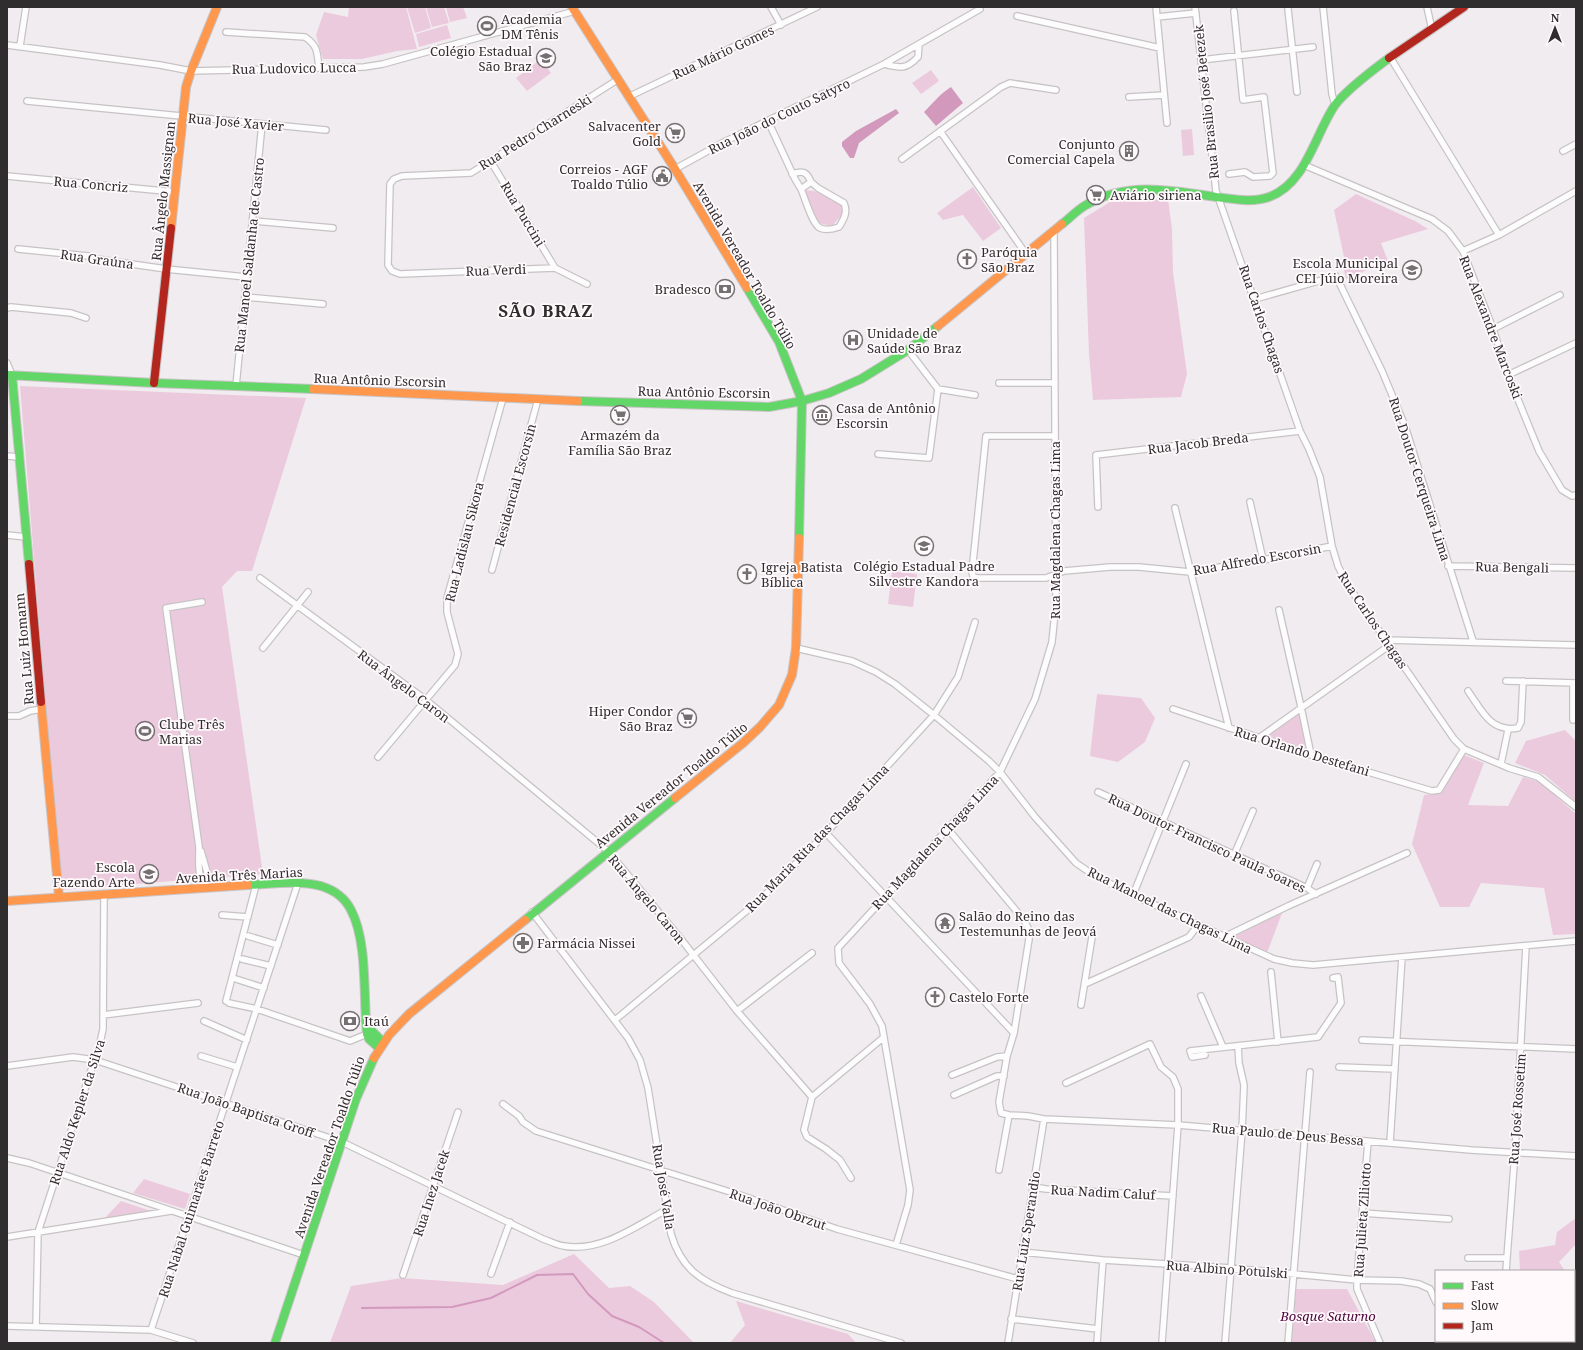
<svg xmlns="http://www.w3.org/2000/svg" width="1583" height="1350" font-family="'Noto Serif',serif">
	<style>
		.green { fill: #eccade }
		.water { fill: #d299bd }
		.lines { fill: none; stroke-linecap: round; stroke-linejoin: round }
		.stream { stroke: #d299bd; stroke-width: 2 }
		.street-casing { stroke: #c7c3c5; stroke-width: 8 }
		.fast-casing { stroke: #c7c3c5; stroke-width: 10 }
		.slow-casing { stroke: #c7c3c5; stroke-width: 10 }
		.jam-casing { stroke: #c7c3c5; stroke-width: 10 }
		.street { stroke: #fdfcfd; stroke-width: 5.5 }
		.fast { stroke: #63d668; stroke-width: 8 }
		.slow { stroke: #ff974d; stroke-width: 8 }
		.jam { stroke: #b3261e; stroke-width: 8 }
		.labels { text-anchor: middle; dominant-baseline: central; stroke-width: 3.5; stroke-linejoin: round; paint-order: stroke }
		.poi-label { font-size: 13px; fill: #302d2f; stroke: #fff9fc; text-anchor: start }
		.street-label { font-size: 13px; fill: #302d2f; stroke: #fff9fc }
		.park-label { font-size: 13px; font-style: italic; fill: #4c0439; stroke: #fff9fc }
		.district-label { font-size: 17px; font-weight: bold; letter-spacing: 1px; fill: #302d2f; stroke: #fff9fc }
	</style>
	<rect width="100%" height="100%" fill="#f1ecef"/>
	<path class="green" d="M349,7H406L417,49L397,51L362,59H323L316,35L324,12L348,17Z
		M407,7H425L431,28L415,33Z
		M426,7H444L449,23L432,27Z
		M446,7H463L467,18L450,22Z
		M447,25L451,38L419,47L416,34Z
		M541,59L551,73L527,91L516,78Z
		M931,70L939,81L921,94L912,83Z
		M1192,129L1194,155L1183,156L1181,130Z
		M973,187L1001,228L983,241L963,215L943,220L937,213Z
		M803,190L814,191L840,201L843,214L832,226L817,223Z
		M1356,194L1415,221L1428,229L1381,243L1388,261L1346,279L1343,266L1344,257L1334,210Z
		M1168,199L1172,229L1173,272L1187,374L1181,397L1093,400L1089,354L1084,218L1110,202Z
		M20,386L306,398L252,571H237L222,587L263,874L61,890Z
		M892,571L917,574L913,607L888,604Z
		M1097,694L1141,698L1155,718L1145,742L1118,762L1090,756Z
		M1299,714L1306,750L1268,736Z
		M1565,730L1576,741V802L1545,775L1515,763L1526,741Z
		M1464,755L1484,763L1468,805L1508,806L1523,777L1540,782L1576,814V934L1553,935L1544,888L1481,883L1469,907H1440L1412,844L1424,795L1441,793Z
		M1282,913L1267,953L1233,937Z
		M144,1179L190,1194L185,1209L133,1193Z
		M121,1201L151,1211L103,1220Z
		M1576,1218V1244L1559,1262L1565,1271H1520L1519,1251L1555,1245L1557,1232Z
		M574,1254L609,1288L630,1286L654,1302L694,1343H330L351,1286L402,1278L503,1285Z
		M1574,1284L1576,1287V1343H1536L1535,1341H1574Z
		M1296,1289H1347L1376,1343H1292Z
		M736,1301L848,1334L856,1343H730L745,1325Z"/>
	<path class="water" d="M951,87L963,103L936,126L924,112C933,103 940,94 951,87Z
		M896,109L899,113L859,143L854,158H850L842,146V142L856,131Z"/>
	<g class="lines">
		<path class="stream" d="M362,1308L452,1307L491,1298L537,1275L573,1274L588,1294L612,1316L639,1327L664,1343"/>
		<g class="street-casing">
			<path id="street" d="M771,7L781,25
				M1156,7L1167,123
				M1195,7L1216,191L1300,431L1309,449L1320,477L1332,546L1338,566L1347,584L1454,739L1464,749L1509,768L1538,777L1576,807
				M1323,7L1332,94L1335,105
				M1427,7L1432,30
				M1288,9L1297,92
				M1017,16L1160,48
				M1157,17L1196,13
				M226,32L305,37C318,46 317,52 319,68
				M7,45L160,65L191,71L364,67L383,64L575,11
				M20,46L26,7
				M1390,57L1499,235
				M1201,60L1313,47
				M884,64C900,68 906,70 918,57L919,44
				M628,97L817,7
				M1129,97L1164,95
				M27,101L326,130
				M768,121L795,179L801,189L811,182C807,172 803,170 792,174
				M940,131L1026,254
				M1563,151L1576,144
				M902,159L1001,87L1010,83L1056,90
				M490,160L555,268
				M1304,165L1432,219L1448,231L1463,251L1493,329L1508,375L1539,451L1562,490L1572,496L1576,495
				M675,169L726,141L884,64L980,9
				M1229,174L1245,172L1253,177L1270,176L1273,173L1264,97L1243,100L1234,11
				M7,176L175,192
				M801,189C805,198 812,224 820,228C826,231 833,229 839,227C844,219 848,212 844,203L818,188L811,182
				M253,221L333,228
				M18,249L88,256L97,259L166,269L246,277
				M1463,251L1499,235L1576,191
				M587,284L555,268L400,274L392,271L388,265L390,184L394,179L402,176L471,173L617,80
				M245,297L323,304
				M1255,299L1336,276L1382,371L1405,426L1473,641
				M7,308L11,307L71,313L86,318
				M1493,329L1560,295
				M7,363L12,375
				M1508,375L1576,343
				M999,383H1055
				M236,386L262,124
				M938,389L975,395
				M1055,436H986L972,572L973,576L977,578H1046L1064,571L1110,567H1139L1190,572L1263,560L1332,546
				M878,454L929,458L938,389L908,350
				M7,456L19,457
				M1250,502L1263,560
				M1098,507L1096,455L1300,431
				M1175,508L1229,728
				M7,535L26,537
				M1448,566L1576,568
				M492,570L538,399
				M260,578L426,700L608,851L681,939L737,1011L812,1097
				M202,602L166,608L199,847C199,862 197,875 205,888
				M1279,610L1301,707L1311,755
				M1386,640L1576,645
				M263,648L308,592
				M796,648L852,661L876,672L895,684L934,715L989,761L1000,772L1035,817L1076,863L1095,876L1133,895L1274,959L1292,963L1313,965L1576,941
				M1506,681L1576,683
				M1468,691C1482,711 1491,733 1518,728L1521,722L1523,681
				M1173,709L1311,755L1432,791L1439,790L1464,749
				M7,716H19L30,711L42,709
				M1573,720V683
				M1259,738L1390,645
				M378,757L455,665L458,654L447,612V598L503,398
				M1501,764L1508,730
				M1098,792L1307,888L1316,894
				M947,828L1024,920L1028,928L1029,939L1014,1033L1007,1056L999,1102L1001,1113L1009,1115L1028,1116L1044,1119L1178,1125L1471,1150L1576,1156
				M826,833L1014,1033
				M201,851L207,872L205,888
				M1234,855L1253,811
				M1307,888L1317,864
				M1133,895L1186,764
				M532,912L628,1038L640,1060L648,1088L671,1234C681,1268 700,1281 732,1293L901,1343
				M222,915L248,917
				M248,936L278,945
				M1224,937L1288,906L1407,853
				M242,959L271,966
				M1271,972L1278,1042
				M236,979L264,988
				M1085,984L1189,937L1198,925
				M1201,996L1223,1047
				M226,1001L256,885
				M229,1003L257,1009L350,1041L367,1034
				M1081,1005L1092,937
				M737,1011L812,953
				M103,1015L198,1003
				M615,1020L761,899L826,833L934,715L958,677L975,622
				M204,1021L247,1040
				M1362,1040L1576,1049
				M1205,1055L1192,1057L1190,1051L1318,1037L1341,1003L1338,977L1333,978
				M201,1056L237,1067
				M7,1066L73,1057L95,1060L342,1142L543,1239C550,1241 556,1245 564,1246C600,1253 636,1226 666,1210
				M1339,1067L1395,1069
				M952,1075L997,1057L1007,1056
				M1066,1083L1150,1044L1161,1067L1173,1077L1178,1089V1125L1162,1343
				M954,1095L997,1076H1004
				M812,1097L804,1130L807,1137L826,1149L840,1160L851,1178
				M812,1097L884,1037
				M503,1104L519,1116L523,1122L536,1131L743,1196L837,1229L1018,1279
				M1368,1141L1357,1280V1289L1380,1343
				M1390,1143L1402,957
				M7,1158L29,1163L304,1255
				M999,1170L1009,1115
				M1033,1187L1046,1189L1173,1196
				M1362,1213L1449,1219
				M7,1237L171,1211
				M896,1245L908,1205L910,1190L882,1026L870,1004L839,963L838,948L1000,772L1035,699L1052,642L1056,602L1054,230
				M1022,1252L1103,1260L1231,1268L1357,1280L1401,1281L1419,1284L1430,1289L1436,1302
				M1468,1258H1506
				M1506,1271L1515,1152L1526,946
				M491,1274L510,1222
				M403,1275L458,1112
				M1011,1319L1098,1329
				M7,1326L151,1330L193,1343
				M36,1327L38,1232L100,1043L103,1029L104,895
				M151,1330L298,883
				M1453,1341L1454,1343
				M1525,1341L1526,1343
				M1008,1343L1044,1119
				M1097,1343L1103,1260
				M1225,1343L1242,1131L1244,1085L1239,1063L1238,1046
				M1288,1343L1310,1072"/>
		</g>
		<g class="fast-casing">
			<path id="fast" d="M1062,224C1070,218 1077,210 1086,205C1126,181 1172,190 1216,197C1234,199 1252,203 1269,197C1306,184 1315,134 1335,105C1347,89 1373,70 1389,58
				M747,288L779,342L802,401L799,538
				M7,375L154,383L313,389
				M12,375L29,564
				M578,401L769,407L802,401L829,393L861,379L908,350L938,326
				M248,885C272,884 297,880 321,886C334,890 345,898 351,910C368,942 363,998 367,1034L369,1039L379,1048
				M525,920L675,798
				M367,1022L372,1031L383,1042
				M275,1343L356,1099L374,1058"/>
		</g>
		<g class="slow-casing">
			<path id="slow" d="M572,7L675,169L747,288
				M171,228L186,87L191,71L217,7
				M938,326L1062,224
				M313,389L578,401
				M41,702L59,897
				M675,798L743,743L760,727L779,705L792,675L796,648L799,538
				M7,901L248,885
				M374,1058L389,1035L409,1014L525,920"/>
		</g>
		<g class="jam-casing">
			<path id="jam" d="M1389,58L1464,7
				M154,383L171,228
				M29,564L41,702"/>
		</g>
		<use href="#street" class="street"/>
		<use href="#fast" class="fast"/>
		<use href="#slow" class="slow"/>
		<use href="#jam" class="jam"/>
	</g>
	<defs>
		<g id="stadium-ring" transform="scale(1)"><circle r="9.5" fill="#fff9fc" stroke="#747072" stroke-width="1.5"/><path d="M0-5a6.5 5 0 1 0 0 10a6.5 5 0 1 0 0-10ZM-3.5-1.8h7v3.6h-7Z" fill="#747072"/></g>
		<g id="school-ring" transform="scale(1)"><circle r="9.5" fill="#fff9fc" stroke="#747072" stroke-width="1.5"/><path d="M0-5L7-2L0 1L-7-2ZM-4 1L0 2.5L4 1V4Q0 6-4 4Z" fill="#747072"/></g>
		<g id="supermarket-ring" transform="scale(1)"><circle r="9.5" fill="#fff9fc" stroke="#747072" stroke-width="1.5"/><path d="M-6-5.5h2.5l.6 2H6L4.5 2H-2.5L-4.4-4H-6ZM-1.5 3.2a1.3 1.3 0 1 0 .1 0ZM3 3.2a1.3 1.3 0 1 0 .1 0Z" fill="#747072"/></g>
		<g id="building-ring" transform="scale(1)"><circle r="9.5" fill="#fff9fc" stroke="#747072" stroke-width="1.5"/><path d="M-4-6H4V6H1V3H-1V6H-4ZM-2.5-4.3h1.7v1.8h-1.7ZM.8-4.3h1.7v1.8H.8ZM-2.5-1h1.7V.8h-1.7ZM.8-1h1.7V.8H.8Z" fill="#747072"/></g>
		<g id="civic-ring" transform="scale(1)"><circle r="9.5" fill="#fff9fc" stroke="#747072" stroke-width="1.5"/><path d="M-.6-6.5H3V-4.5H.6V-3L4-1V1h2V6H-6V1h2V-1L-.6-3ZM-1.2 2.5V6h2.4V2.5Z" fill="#747072"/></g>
		<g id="church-ring" transform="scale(1)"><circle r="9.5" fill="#fff9fc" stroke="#747072" stroke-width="1.5"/><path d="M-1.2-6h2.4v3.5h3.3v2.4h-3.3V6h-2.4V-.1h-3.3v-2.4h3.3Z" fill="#747072"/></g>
		<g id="bank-ring" transform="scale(1)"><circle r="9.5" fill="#fff9fc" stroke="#747072" stroke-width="1.5"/><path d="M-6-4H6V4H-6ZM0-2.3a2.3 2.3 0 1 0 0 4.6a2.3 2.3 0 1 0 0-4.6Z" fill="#747072"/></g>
		<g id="hospital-ring" transform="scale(1)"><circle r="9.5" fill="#fff9fc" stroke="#747072" stroke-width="1.5"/><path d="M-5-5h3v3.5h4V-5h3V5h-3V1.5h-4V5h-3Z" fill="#747072"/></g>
		<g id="museum-ring" transform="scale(1)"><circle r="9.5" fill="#fff9fc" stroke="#747072" stroke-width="1.5"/><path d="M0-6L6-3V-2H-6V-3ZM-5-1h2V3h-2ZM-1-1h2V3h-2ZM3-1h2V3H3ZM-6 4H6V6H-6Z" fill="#747072"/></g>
		<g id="temple-ring" transform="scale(1)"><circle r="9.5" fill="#fff9fc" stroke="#747072" stroke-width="1.5"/><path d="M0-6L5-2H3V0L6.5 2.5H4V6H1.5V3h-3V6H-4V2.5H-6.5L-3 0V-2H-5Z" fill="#747072"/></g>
		<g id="pharmacy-ring" transform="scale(1)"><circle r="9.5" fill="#fff9fc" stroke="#747072" stroke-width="1.5"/><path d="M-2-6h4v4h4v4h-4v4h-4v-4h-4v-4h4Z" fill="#747072"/></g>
	</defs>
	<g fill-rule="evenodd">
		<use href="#stadium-ring" x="487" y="26"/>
		<use href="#school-ring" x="546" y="58"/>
		<use href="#supermarket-ring" x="675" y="133"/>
		<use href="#building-ring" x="1129" y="151"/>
		<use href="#civic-ring" x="662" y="176"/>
		<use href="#supermarket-ring" x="1096" y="195"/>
		<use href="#church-ring" x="967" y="259"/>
		<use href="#school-ring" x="1412" y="270"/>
		<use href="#bank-ring" x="725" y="289"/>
		<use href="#hospital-ring" x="853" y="340"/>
		<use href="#supermarket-ring" x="620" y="415"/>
		<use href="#museum-ring" x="822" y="415"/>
		<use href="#school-ring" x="924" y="546"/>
		<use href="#church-ring" x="747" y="574"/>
		<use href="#supermarket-ring" x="687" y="718"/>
		<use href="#stadium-ring" x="145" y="731"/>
		<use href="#school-ring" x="149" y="874"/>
		<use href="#temple-ring" x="945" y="923"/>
		<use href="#pharmacy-ring" x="523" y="943"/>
		<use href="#church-ring" x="935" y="997"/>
		<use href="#bank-ring" x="350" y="1021"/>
	</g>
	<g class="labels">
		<g class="poi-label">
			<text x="501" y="19">Academia<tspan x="501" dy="15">DM Tênis</tspan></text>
			<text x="532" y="51" text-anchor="end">Colégio Estadual<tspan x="532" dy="15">São Braz</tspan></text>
			<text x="661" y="126" text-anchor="end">Salvacenter<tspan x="661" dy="15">Gold</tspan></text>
			<text x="1115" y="144" text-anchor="end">Conjunto<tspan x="1115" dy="15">Comercial Capela</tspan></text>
			<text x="648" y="169" text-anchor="end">Correios - AGF<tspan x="648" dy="15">Toaldo Túlio</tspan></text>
			<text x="1110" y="195">Aviário siriena</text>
			<text x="981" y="252">Paróquia<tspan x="981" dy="15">São Braz</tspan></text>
			<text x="1398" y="263" text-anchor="end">Escola Municipal<tspan x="1398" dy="15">CEI Júio Moreira</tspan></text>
			<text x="711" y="289" text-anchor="end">Bradesco</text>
			<text x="867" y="333">Unidade de<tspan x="867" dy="15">Saúde São Braz</tspan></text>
			<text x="836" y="408">Casa de Antônio<tspan x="836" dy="15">Escorsin</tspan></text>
			<text x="620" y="435" text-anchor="middle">Armazém da<tspan x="620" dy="15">Família São Braz</tspan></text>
			<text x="924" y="566" text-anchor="middle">Colégio Estadual Padre<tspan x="924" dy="15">Silvestre Kandora</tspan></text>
			<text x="761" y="567">Igreja Batista<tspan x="761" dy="15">Bíblica</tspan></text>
			<text x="673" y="711" text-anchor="end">Hiper Condor<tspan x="673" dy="15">São Braz</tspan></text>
			<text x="159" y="724">Clube Três<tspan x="159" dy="15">Marias</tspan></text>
			<text x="135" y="867" text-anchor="end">Escola<tspan x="135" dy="15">Fazendo Arte</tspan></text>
			<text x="959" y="916">Salão do Reino das<tspan x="959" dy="15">Testemunhas de Jeová</tspan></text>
			<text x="537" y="943">Farmácia Nissei</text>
			<text x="949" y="997">Castelo Forte</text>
			<text x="364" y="1021">Itaú</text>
		</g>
		<g class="street-label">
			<text transform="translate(723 52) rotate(-25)">Rua Mário Gomes</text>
			<text transform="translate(294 68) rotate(-1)">Rua Ludovico Lucca</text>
			<text transform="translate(1206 102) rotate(-96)">Rua Brasilio José Betezek</text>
			<text transform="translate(779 116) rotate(-26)">Rua João do Couto Satyro</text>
			<text transform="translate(236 122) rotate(5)">Rua José Xavier</text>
			<text transform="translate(535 132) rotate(-32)">Rua Pedro Charneski</text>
			<text transform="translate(91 184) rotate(5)">Rua Concriz</text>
			<text transform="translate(163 191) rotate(-84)">Rua Ângelo Massignan</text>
			<text transform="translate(523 214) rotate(59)">Rua Puccini</text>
			<text transform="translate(249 255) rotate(-84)">Rua Manoel Saldanha de Castro</text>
			<text transform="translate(97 259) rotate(8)">Rua Graúna</text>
			<text transform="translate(745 265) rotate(60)">Avenida Vereador Toaldo Túlio</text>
			<text transform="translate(496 270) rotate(-2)">Rua Verdi</text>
			<text transform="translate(1262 319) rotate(71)">Rua Carlos Chagas</text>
			<text transform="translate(1491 327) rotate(69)">Rua Alexandre Marcoski</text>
			<text transform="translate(380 380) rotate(2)">Rua Antônio Escorsin</text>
			<text transform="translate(704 392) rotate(1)">Rua Antônio Escorsin</text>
			<text transform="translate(1198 443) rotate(-7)">Rua Jacob Breda</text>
			<text transform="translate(1420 479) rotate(72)">Rua Doutor Cerqueira Lima</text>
			<text transform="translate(515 485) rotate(-75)">Residencial Escorsin</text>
			<text transform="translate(1055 530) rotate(-90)">Rua Magdalena Chagas Lima</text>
			<text transform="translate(464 542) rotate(-76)">Rua Ladislau Sikora</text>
			<text transform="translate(1257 559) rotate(-10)">Rua Alfredo Escorsin</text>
			<text transform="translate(1512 567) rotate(1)">Rua Bengali</text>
			<text transform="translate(1373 620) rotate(56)">Rua Carlos Chagas</text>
			<text transform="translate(24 649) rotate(-95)">Rua Luiz Homann</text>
			<text transform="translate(404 686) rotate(37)">Rua Ângelo Caron</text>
			<text transform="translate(1302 751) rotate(17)">Rua Orlando Destefani</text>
			<text transform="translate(671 785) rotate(-39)">Avenida Vereador Toaldo Túlio</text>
			<text transform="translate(817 838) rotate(-46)">Rua Maria Rita das Chagas Lima</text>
			<text transform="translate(935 842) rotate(-47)">Rua Magdalena Chagas Lima</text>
			<text transform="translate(1207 843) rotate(25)">Rua Doutor Francisco Paula Soares</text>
			<text transform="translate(239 875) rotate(-3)">Avenida Três Marias</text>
			<text transform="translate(647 899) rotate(50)">Rua Ângelo Caron</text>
			<text transform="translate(1170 910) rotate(26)">Rua Manoel das Chagas Lima</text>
			<text transform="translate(1517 1109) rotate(-86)">Rua José Rossetim</text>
			<text transform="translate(246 1110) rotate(19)">Rua João Baptista Groff</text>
			<text transform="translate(77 1112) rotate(-72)">Rua Aldo Kepler da Silva</text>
			<text transform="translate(1288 1134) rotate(5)">Rua Paulo de Deus Bessa</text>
			<text transform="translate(329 1147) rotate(-71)">Avenida Vereador Toaldo Túlio</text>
			<text transform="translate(664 1187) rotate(81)">Rua José Valla</text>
			<text transform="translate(1103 1192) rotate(3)">Rua Nadim Caluf</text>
			<text transform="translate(431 1193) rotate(-72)">Rua Inez Jacek</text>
			<text transform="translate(191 1209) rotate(-72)">Rua Nabal Guimarães Barreto</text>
			<text transform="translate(778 1209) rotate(19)">Rua João Obrzut</text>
			<text transform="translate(1362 1220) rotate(-86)">Rua Julieta Ziliotto</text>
			<text transform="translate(1026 1231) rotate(-81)">Rua Luiz Sperandio</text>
			<text transform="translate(1227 1269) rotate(4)">Rua Albino Potulski</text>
		</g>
		<g class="park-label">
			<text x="1328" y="1316">Bosque Saturno</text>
		</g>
		<g class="district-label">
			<text x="546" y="310">SÃO BRAZ</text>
		</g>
	</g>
	<rect width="1583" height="1350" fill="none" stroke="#302d2f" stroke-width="16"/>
	<rect x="1435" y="1270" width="140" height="72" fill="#fff9fc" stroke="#aca7aa"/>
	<rect x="1443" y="1283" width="20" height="6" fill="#63d668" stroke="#aca7aa"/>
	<text x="1471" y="1290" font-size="12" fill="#302d2f">Fast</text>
	<rect x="1443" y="1303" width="20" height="6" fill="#ff974d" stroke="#aca7aa"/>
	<text x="1471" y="1310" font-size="12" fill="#302d2f">Slow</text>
	<rect x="1443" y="1323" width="20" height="6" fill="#b3261e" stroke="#aca7aa"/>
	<text x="1471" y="1330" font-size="12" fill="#302d2f">Jam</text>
	<g transform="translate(1555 28)" stroke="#fff9fc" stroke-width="3" paint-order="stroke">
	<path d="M0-3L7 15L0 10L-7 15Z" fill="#302d2f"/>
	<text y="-6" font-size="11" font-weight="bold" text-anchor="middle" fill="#302d2f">N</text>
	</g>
</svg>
